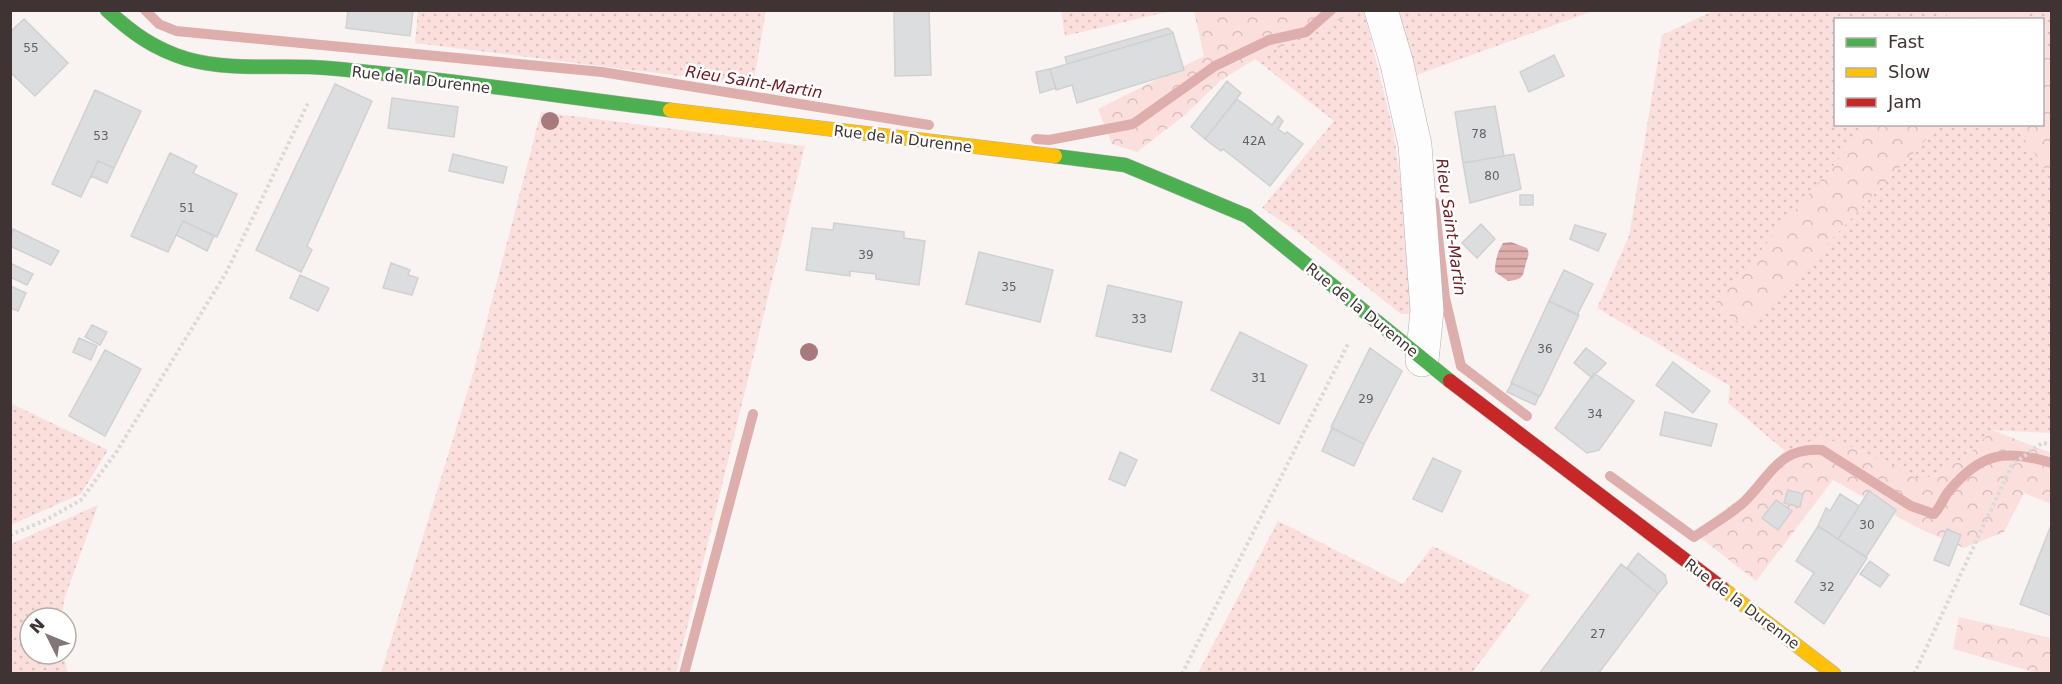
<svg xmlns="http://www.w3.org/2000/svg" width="2062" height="684" font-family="'DejaVu Sans',sans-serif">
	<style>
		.grass { fill: url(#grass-dots) }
		.forest { fill: url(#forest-crowns) }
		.water { fill: url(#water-rules) }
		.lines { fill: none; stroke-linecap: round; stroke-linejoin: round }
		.stream { stroke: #deaeac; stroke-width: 10 }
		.building { fill: #dbddde; stroke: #cfd1d3; stroke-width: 1.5 }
		.street-casing { stroke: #b7afaf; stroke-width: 34 }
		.fast-casing { stroke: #b7afaf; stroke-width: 15 }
		.slow-casing { stroke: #b7afaf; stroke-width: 15 }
		.jam-casing { stroke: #b7afaf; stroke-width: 15 }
		.path { stroke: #dcdad9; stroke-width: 4; stroke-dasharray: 3 3; stroke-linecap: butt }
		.street { stroke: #fefdfd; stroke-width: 33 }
		.fast { stroke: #4caf50; stroke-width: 14 }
		.slow { stroke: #ffc107; stroke-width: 14 }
		.jam { stroke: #c62828; stroke-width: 14 }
		.tree { fill: #a87a7d }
		.labels { text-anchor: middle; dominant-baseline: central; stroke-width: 5; stroke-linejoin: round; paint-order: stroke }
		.number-label { font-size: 12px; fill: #686060 }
		.street-label { font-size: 15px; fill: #3f3433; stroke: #fff }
		.water-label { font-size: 16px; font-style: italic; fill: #6e2024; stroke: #fff }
	</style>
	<defs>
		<pattern id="grass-dots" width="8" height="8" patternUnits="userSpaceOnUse" patternTransform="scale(1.5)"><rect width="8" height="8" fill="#fbdfdd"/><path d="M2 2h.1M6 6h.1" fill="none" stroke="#d8c0be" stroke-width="1.8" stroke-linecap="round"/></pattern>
		<pattern id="forest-crowns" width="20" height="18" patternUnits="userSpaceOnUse" patternTransform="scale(1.5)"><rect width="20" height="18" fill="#fbdfdd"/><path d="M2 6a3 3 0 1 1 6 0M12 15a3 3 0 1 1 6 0" fill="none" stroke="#d8c0be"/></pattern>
		<pattern id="water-rules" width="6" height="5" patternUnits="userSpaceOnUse" patternTransform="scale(1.5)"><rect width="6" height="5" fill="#deaeac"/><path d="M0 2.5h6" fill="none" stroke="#b58e8d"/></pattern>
	</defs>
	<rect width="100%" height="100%" fill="#f9f3f2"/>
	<path class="grass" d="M1396,10L1593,11L1414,76Z
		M1944,10L1950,19L1836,20V124L1868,125L1715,305L1747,328L1940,125H2015L2051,178V433L1992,430L1967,456L1922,481L1821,437L1785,451L1728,403L1730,386L1597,308L1629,236L1662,35L1713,11Z
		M418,11V10L766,11L753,85L415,43Z
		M1061,11V10L1171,11L1065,36Z
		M1359,11H1364L1393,130L1407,220L1413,314H1401L1297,232L1262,208L1334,121L1255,59Z
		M2019,11H2051V56L2043,44L2042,20L2026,19Z
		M541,112L805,146L676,673H381L472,377Z
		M10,403L108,450L81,494L11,525Z
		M98,505L64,600L62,618H30V654H63L68,673H11V544Z
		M1278,521L1403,584L1433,546L1530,595L1472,673H1198Z"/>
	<path class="forest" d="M1194,11H1359L1255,59L1220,81L1185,115L1137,152L1112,144L1098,109L1204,56Z
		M1944,11H2019L2026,19H1950Z
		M2043,44L2051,56V178L2015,125L2042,124Z
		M1868,125H1940L1747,328L1714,305Z
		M1992,430L2051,453V504L2024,493L2004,532L1964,548L1918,528L1833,480L1756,581L1693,532L1741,498L1769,465L1785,451L1821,437L1852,447L1922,481L1967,456Z
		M1959,617L2051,638V673H2037L1953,649Z"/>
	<path class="water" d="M1511,242L1527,248C1530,255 1528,256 1526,263C1522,277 1525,279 1508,281L1495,272C1495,261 1497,253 1503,243Z"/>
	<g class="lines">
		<path class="stream" d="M145,10L159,24L176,31L602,72L929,125
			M1036,139L1049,140L1133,124L1215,66L1269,40L1306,32L1331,10
			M1434,202L1445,298L1461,366L1527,416
			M1610,476L1694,537C1710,526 1730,515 1744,502C1771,476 1778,447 1822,450L1911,506L1934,514C1942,505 1943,498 1949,491C1981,452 2006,449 2052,463
			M684,674L753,414"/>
	</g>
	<path class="building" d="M348,10H413L410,36L346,28Z
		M894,10H929L931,75L895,76Z
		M24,19L68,63L35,96L10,72V32Z
		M1168,28L1173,33L1067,64L1065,57Z
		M1173,33L1184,70L1077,103L1072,85L1056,90L1050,69Z
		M1554,55L1564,76L1529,92L1520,72Z
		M1050,69L1056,88L1040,93L1036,72Z
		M1227,81L1241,93L1205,139L1191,127Z
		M335,84L372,101L307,246L312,250L301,272L256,250Z
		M95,90L141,111L114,168L98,161L81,197L52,184Z
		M392,98L458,107L454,137L388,128Z
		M1237,99L1272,125L1278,116L1283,121L1278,129L1285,134L1287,132L1303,144L1270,186L1223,149L1221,151L1205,139Z
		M1495,106L1504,156L1463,163L1455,112Z
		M170,153L197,166L193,173L237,194L217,237L183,221L168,252L131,236Z
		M453,154L507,167L503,183L449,171Z
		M1514,154L1521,189L1470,203L1463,163Z
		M98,161L114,168L107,183L91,176Z
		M1520,195H1533V205H1520Z
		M183,221L214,236L207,251L176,235Z
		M834,223L904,232V238L925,241L919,285L876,279V274L850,271V276L806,270L812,228L833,230Z
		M1481,224L1495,239L1477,258L1462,243Z
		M1575,225L1606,234L1598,251L1570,239Z
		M13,229L59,251L51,265L10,246Z
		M979,252L1053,270L1040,322L966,304Z
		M10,263L33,274L27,285L10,277Z
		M391,263L410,270L408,275L418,278L412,295L383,288Z
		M1564,270L1593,284L1577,315L1549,301Z
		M300,275L329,288L318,311L290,298Z
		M1108,285L1182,302L1171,352L1096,336Z
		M10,286L26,293L18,311L10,308Z
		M1549,301L1579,315L1540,396L1511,383Z
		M92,325L107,332L100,345L85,337Z
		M1240,332L1307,365L1279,424L1211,390Z
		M79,338L97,346L91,360L73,352Z
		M1370,348L1402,371L1364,444L1331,427Z
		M1586,348L1606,363L1592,378L1574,363Z
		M105,350L141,369L105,436L69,416Z
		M1673,362L1710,391L1693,413L1656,385Z
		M1594,373L1634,401L1599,450L1587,453L1555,428Z
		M1512,383L1539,396L1535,405L1507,392Z
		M1665,412L1717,424L1711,446L1660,435Z
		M1332,428L1364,444L1354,466L1322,451Z
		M1120,452L1137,460L1125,486L1109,479Z
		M1433,458L1461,471L1442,512L1413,499Z
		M1788,490L1803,494L1800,507L1784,503Z
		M1869,491L1896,510L1866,557L1838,539Z
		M1840,494L1859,506L1838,539L1818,526L1826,508L1830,511Z
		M1776,500L1792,511L1778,530L1762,518Z
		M2052,523V616L2020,604Z
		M1818,526L1867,558L1824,624L1795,602L1814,573L1796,561Z
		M1947,529L1961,535L1949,566L1934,560Z
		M1638,553L1665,575L1667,583L1658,594L1627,568Z
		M1870,561L1889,575L1880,587L1860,574Z
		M1621,564L1658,594L1598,674H1539Z"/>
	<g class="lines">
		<g class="street-casing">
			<path id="street" d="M1381,10L1397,64L1415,145L1427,311L1422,360"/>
		</g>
		<g class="fast-casing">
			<path id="fast" d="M107,10C132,33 154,49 187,59C234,72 280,64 327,68C442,78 556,96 670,110
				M1055,156L1125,165L1247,216L1450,381"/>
		</g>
		<g class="slow-casing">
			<path id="slow" d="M670,110L1055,156
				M1722,588L1834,674"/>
		</g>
		<g class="jam-casing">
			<path id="jam" d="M1450,381L1722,588"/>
		</g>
		<path class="path" d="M10,535L46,520L81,500L117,451L227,271L309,101
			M1182,674L1349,342
			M1914,674L2012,465L2042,443L2052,444"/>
		<use href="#street" class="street"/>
		<use href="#fast" class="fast"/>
		<use href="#slow" class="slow"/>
		<use href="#jam" class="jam"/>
	</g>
	<g class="tree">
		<circle cx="550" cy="121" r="9"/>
		<circle cx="809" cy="352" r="9"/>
	</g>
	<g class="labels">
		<g class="number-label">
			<text x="31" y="48">55</text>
			<text x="1479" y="134">78</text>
			<text x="101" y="136">53</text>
			<text x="1254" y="141">42A</text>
			<text x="1492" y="176">80</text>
			<text x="187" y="208">51</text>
			<text x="866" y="255">39</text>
			<text x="1009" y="287">35</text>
			<text x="1139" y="319">33</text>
			<text x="1545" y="349">36</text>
			<text x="1259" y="378">31</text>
			<text x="1366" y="399">29</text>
			<text x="1595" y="414">34</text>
			<text x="1867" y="525">30</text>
			<text x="1827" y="587">32</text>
			<text x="1598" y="634">27</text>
		</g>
		<g class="street-label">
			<text transform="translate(421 80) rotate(7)">Rue de la Durenne</text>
			<text transform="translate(903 139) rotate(7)">Rue de la Durenne</text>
			<text transform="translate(1362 310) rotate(39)">Rue de la Durenne</text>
			<text transform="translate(1742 604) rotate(37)">Rue de la Durenne</text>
		</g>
		<g class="water-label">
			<text transform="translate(754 82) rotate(9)">Rieu Saint-Martin</text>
			<text transform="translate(1451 227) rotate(82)">Rieu Saint-Martin</text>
		</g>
	</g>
	<rect width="2062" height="684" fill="none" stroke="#3f3433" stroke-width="24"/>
	<rect x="1834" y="18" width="210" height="108" fill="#ffffff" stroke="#b2aead" stroke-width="1.5"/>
	<rect x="1846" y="38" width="30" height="9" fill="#4caf50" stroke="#b2aead" stroke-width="1.5"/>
	<text x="1888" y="48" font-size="18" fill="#3f3433">Fast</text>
	<rect x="1846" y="68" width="30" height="9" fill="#ffc107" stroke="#b2aead" stroke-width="1.5"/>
	<text x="1888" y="78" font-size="18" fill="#3f3433">Slow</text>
	<rect x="1846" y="98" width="30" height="9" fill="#c62828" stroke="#b2aead" stroke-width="1.5"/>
	<text x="1888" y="108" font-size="18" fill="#3f3433">Jam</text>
	<g transform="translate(48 636) rotate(313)"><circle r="28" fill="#ffffff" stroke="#b2aead" stroke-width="1.5"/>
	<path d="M0-4.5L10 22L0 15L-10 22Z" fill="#807776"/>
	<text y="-9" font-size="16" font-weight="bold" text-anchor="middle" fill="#3f3433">N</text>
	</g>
</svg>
